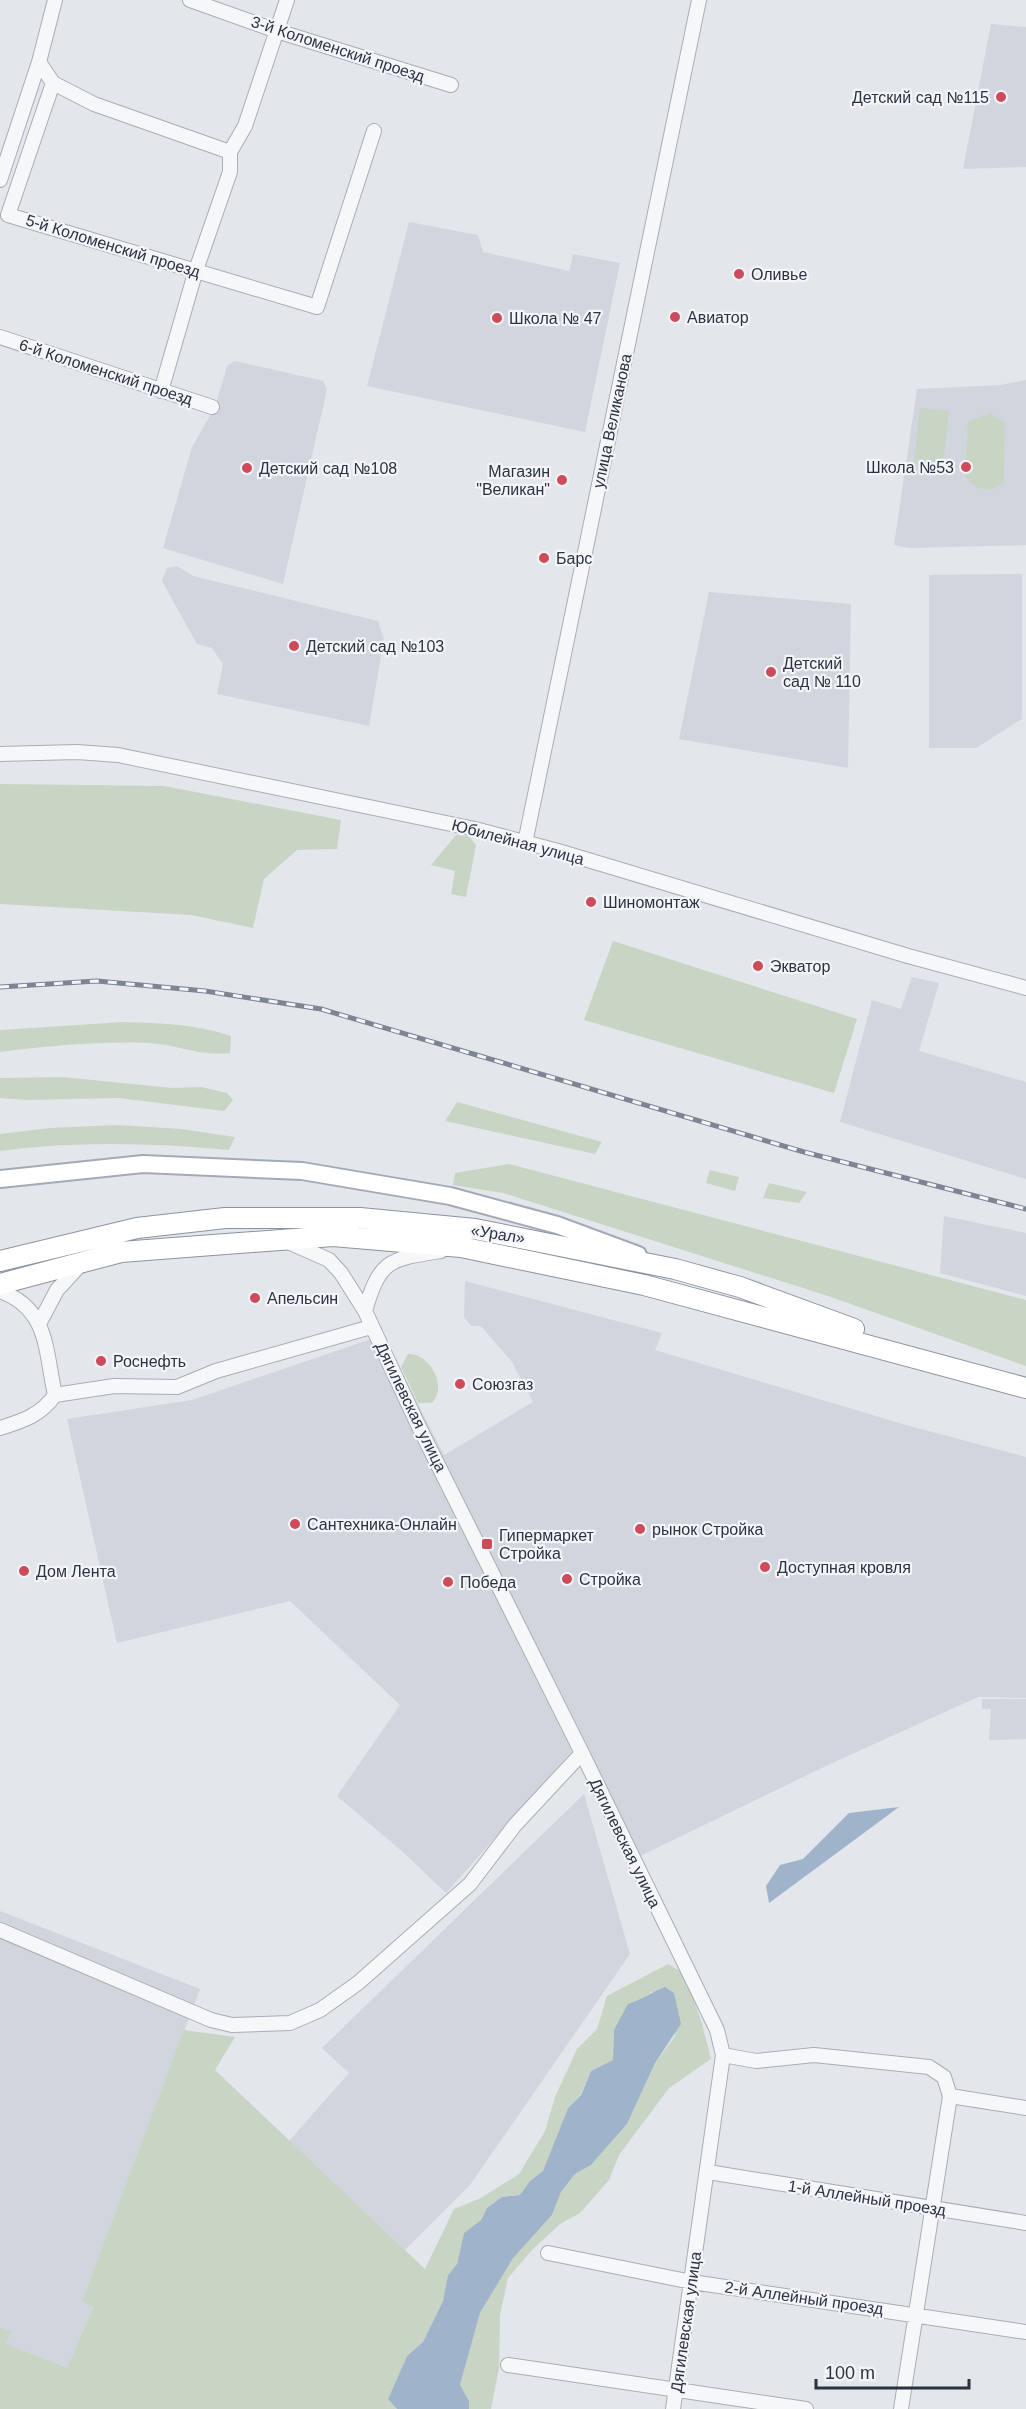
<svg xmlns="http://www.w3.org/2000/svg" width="1026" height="2409" font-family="Arial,sans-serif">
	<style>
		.built { fill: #d1d5dd }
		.green { fill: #c8d5c4 }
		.water { fill: #9fb3ca }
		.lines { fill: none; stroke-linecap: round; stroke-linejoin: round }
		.minor-casing { stroke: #a8adb5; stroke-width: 16 }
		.major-casing { stroke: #a3aab7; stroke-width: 20 }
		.highway-casing { stroke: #8b93a2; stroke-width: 22 }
		.minor { stroke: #f6f7f9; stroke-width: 14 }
		.major { stroke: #fff; stroke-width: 16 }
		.highway { stroke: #fff; stroke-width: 20 }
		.rail-casing { stroke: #7d8595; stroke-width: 5 }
		.rail { stroke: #f3f5f8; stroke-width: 3; stroke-dasharray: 9; stroke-linecap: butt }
		.poi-dot { fill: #ce4b5b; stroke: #f3f5f8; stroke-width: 2 }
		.labels { text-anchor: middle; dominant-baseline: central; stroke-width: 4.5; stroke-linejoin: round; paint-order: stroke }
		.street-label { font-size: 16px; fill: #2b3343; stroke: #f3f5f8 }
		.poi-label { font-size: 16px; fill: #2b3343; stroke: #f3f5f8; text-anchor: start }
	</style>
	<rect width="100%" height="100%" fill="#e3e6eb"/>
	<path class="built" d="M991,24L1026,27V167L963,169Z
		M409,222L478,235L483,252L569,271L573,254L620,263L585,432L367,386Z
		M235,361L323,381L327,389L283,584L163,548L192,447L215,407L227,366Z
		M1026,380V545L909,548L894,545L917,389L1000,385Z
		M177,566L193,576L378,621L384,639L369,726L217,694L223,664L212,648L197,644L162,581L167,568Z
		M1022,574V719L976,748H929V575Z
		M709,592L851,604L848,768L679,739Z
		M912,977L939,983L919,1051L1026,1082V1179L840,1122L872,1000L901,1009Z
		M944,1216L1026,1233V1296L940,1273Z
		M465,1281L662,1333L655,1350L906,1425L1026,1457V1698L978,1697L830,1764L638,1857L581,1741L446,1893L404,1853L337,1796L400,1705L290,1601L117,1643L67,1419L192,1400L383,1335L444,1455L533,1402L512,1362L481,1326H471L464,1317Z
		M982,1699H1026V1739L989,1740L991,1709H982Z
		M584,1794L630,1954L470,2185L405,2250L289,2141L349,2073L322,2048Z
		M0,1911L200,1989L82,2301L93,2306L67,2369L6,2344L10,2331L0,2327Z"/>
	<path class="green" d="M920,408L949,411L943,467L914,464Z
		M990,413L1005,423L1004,482C989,494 977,491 965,476L968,422Z
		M0,784L164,786L341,820L337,849L297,850L264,879L253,928L191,915L0,904Z
		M456,835L469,836L476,845L466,897L451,894L455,871L431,865Z
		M613,941L857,1019L834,1093L584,1020Z
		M124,1022C161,1023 196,1024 231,1036L230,1053C201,1057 176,1044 148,1043C99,1041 48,1046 0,1052V1030Z
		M62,1077L172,1088L201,1087L227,1093L233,1100L224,1111L119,1098L28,1100L0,1098V1078Z
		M457,1102L602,1142L595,1154L445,1121Z
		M117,1125L181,1129L235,1137L229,1150C152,1143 76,1141 0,1151V1134L50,1128Z
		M509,1164L1026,1300V1366L828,1296L503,1193L453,1185L455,1173Z
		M710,1170L739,1177L735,1191L706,1183Z
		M769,1183L807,1192L799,1203L763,1198Z
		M408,1354C430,1353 448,1387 432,1403H418L401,1367Z
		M668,1964L685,1974L702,2024L711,2059L669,2088L619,2155L609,2180L580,2213L560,2224L532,2250L508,2278L500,2315L499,2368L491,2409H469V2401L460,2385L480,2313L513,2257L552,2215L561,2192L575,2174L591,2165L627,2124L655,2063L675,2036L674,1993L651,1992L614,2030L613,2060L591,2071L580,2095L568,2108L543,2172L530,2181L520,2195L502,2197L487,2208L481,2220L464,2233L457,2264L448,2275L443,2301L423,2342L407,2356L388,2399L397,2409H0V2327L11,2331L6,2344L67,2368L93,2307L82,2301L184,2030L235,2037L215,2070L425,2269L454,2209L481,2198L519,2174L545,2131L555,2097L577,2049L597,2029L607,1996Z"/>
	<path class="water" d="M899,1807L769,1903L766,1886L780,1865L803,1859L849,1813Z
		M665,1987L674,1993L681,2024L655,2063L627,2124L591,2165L575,2174L561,2192L552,2215L513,2258L480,2313L460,2385L469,2401V2409H397L388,2399L407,2356L423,2342L443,2301L448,2275L457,2264L464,2233L481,2220L487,2208L502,2197L520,2195L530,2181L543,2171L568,2108L581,2095L591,2071L613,2060L614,2030L628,2004C642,2000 651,1992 665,1987Z"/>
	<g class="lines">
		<g class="minor-casing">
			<path id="minor" d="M190,0L277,31L451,85
				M39,62L53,83L94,104L230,152
				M53,83L8,215L317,307L374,131
				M0,180L39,62L55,0
				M0,337L212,407
				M161,391L196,270L230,172V152L245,126L287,0
				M0,754L77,752L118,755L475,829L558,851L908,956L1026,988
				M525,843L699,0
				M286,1241L329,1260L341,1273L365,1311L418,1425L582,1753L717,2030L723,2055L673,2409
				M0,1291C49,1309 45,1350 55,1395
				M365,1311C380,1259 390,1259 441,1251
				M40,1322L57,1290L81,1264
				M0,1428C23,1421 41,1415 55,1395L114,1386L177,1387L216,1371L371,1327
				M0,1930L211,2020L232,2025L290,2023L320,2010L358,1983L470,1884L515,1825L582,1753
				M723,2055L756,2061L814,2055L929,2067L944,2077L950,2096L901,2409
				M950,2096L1026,2108
				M708,2172L1026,2223
				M548,2253L692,2282L1026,2332
				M508,2365L806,2409"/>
		</g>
		<g class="major-casing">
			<path id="major" d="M0,1179L143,1164L302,1171L450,1196L557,1225L638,1255"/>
		</g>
		<g class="highway-casing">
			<path id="highway" d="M0,1261L137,1228L225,1218H360L475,1229L675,1269L740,1287L854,1329
				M0,1284L121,1252L186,1247L333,1236L461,1247L644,1285L1026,1388"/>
		</g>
		<use href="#minor" class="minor"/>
		<use href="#major" class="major"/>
		<use href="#highway" class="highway"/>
		<g class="rail-casing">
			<path id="rail" d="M0,987L97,981L205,991L321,1009L804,1152L1026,1209"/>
		</g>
		<use href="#rail" class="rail"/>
	</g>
	<g class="poi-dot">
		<circle cx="1001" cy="97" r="6"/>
		<circle cx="739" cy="274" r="6"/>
		<circle cx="675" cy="317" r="6"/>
		<circle cx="497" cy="318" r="6"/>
		<circle cx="966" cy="467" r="6"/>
		<circle cx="247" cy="468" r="6"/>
		<circle cx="562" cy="480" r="6"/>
		<circle cx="544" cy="558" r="6"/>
		<circle cx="294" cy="646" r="6"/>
		<circle cx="771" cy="672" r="6"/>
		<circle cx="591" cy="902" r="6"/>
		<circle cx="758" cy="966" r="6"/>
		<circle cx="255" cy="1298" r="6"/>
		<circle cx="101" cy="1361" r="6"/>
		<circle cx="460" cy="1384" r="6"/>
		<circle cx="295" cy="1524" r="6"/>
		<circle cx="640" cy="1529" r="6"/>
		<rect x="481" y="1538" width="12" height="12" rx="3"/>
		<circle cx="765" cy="1567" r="6"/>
		<circle cx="24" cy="1571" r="6"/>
		<circle cx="567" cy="1579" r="6"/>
		<circle cx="448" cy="1582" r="6"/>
	</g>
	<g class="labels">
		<g class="street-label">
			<text transform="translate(338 49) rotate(18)">3-й Коломенский проезд</text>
			<text transform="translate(113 246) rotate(17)">5-й Коломенский проезд</text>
			<text transform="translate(106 372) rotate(18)">6-й Коломенский проезд</text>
			<text transform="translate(612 421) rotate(-78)">улица Великанова</text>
			<text transform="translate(518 842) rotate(15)">Юбилейная улица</text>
			<text transform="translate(498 1234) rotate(9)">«Урал»</text>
			<text transform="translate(411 1407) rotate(64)">Дягилевская улица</text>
			<text transform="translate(625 1843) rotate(64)">Дягилевская улица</text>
			<text transform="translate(867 2198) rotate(9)">1-й Аллейный проезд</text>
			<text transform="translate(804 2298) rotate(8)">2-й Аллейный проезд</text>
			<text transform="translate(686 2322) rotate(-82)">Дягилевская улица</text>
		</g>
		<g class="poi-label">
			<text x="989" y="97" text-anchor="end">Детский сад №115</text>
			<text x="751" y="274">Оливье</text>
			<text x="687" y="317">Авиатор</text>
			<text x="509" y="318">Школа № 47</text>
			<text x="954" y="467" text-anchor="end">Школа №53</text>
			<text x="259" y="468">Детский сад №108</text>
			<text x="550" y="471" text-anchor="end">Магазин<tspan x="550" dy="18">"Великан"</tspan></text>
			<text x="556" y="558">Барс</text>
			<text x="306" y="646">Детский сад №103</text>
			<text x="783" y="663">Детский<tspan x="783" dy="18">сад № 110</tspan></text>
			<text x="603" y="902">Шиномонтаж</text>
			<text x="770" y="966">Экватор</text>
			<text x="267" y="1298">Апельсин</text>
			<text x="113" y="1361">Роснефть</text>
			<text x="472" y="1384">Союзгаз</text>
			<text x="307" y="1524">Сантехника-Онлайн</text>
			<text x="652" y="1529">рынок Стройка</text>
			<text x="499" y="1535">Гипермаркет<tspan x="499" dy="18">Стройка</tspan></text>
			<text x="777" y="1567">Доступная кровля</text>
			<text x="36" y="1571">Дом Лента</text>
			<text x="579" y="1579">Стройка</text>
			<text x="460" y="1582">Победа</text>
		</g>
	</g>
	<path d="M816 2379v9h153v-9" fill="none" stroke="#2b3343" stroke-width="3"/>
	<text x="825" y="2379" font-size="18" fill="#2b3343" stroke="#f3f5f8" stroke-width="4.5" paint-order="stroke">100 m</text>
</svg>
